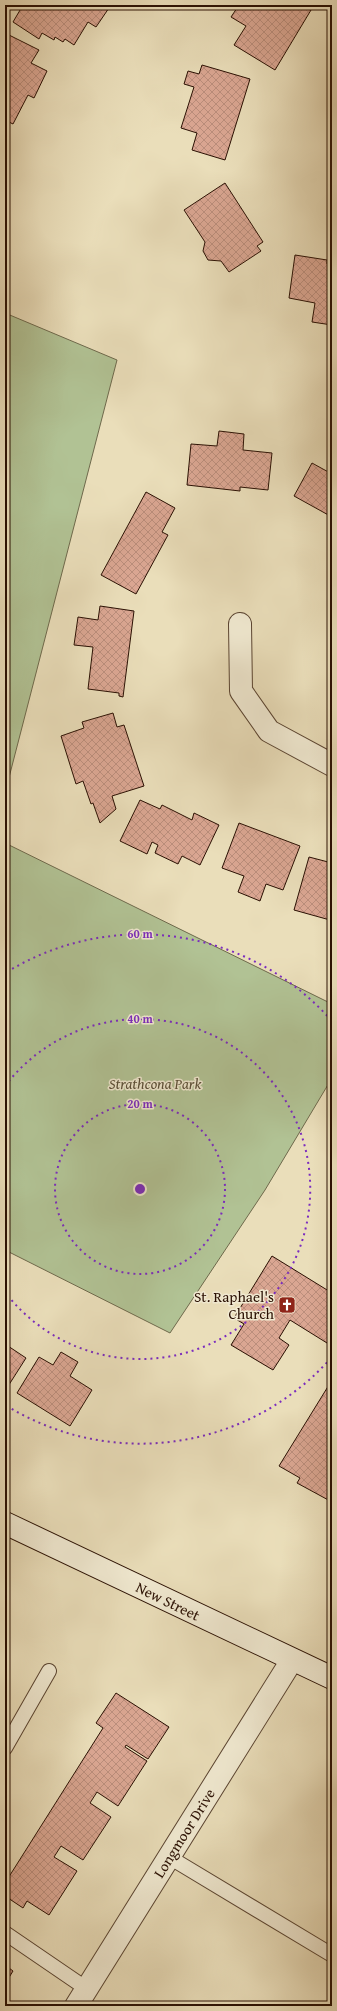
<svg xmlns="http://www.w3.org/2000/svg" width="337" height="2011" font-family="'Gentium Book Plus',serif">
	<style>
		.green { fill: #b1c294; stroke: #6e694c }
		.building { fill: url(#building-cross-hatch); stroke: #2a1003 }
		.lines { fill: none; stroke-linecap: round; stroke-linejoin: round }
		.service-casing { stroke: #5a4431; stroke-width: 16 }
		.minor-casing { stroke: #5a4431; stroke-width: 24 }
		.tertiary-casing { stroke: #5a4431; stroke-width: 24 }
		.secondary-casing { stroke: #2a1003; stroke-width: 24 }
		.service { stroke: #f1ead2; stroke-width: 14 }
		.minor { stroke: #f1ead2; stroke-width: 22 }
		.tertiary { stroke: #f1ead2; stroke-width: 22 }
		.secondary { stroke: #f1ead2; stroke-width: 22 }
		.ring { fill: none; stroke: #7b2cbf; stroke-width: 2; stroke-dasharray: 2 4 }
		.labels { text-anchor: middle; dominant-baseline: central; stroke-width: 3; stroke-linejoin: round; paint-order: stroke }
		.park-label { font-size: 15px; font-style: italic; fill: #594e36; stroke: #f1ead2 }
		.poi-label { font-size: 15px; fill: #2a1003; stroke: #f1ead2; text-anchor: end }
		.street-label { font-size: 15px; fill: #2a1003; stroke: #f1ead2 }
		.centre { fill: #7b2cbf; stroke: #f1ead2; stroke-width: 2 }
		.ring-label { font-size: 12px; text-anchor: middle; font-weight: bold; fill: #7b2cbf; stroke: #f1ead2; stroke-width: 3; stroke-linejoin: round; paint-order: stroke }
	</style>
	<defs>
		<pattern id="building-cross-hatch" width="8" height="8" patternUnits="userSpaceOnUse"><rect width="8" height="8" fill="#daa692"/><path d="M0 0l8 8M0 8l8-8" fill="none" stroke="#bb8e7c"/></pattern>
	</defs>
	<rect width="100%" height="100%" fill="#eadeba"/>
	<filter id="stains"><feTurbulence type="fractalNoise" baseFrequency=".005" numOctaves="4"/><feColorMatrix values="0 0 0 0 .2 0 0 0 0 .09 0 0 0 0 .02 0 0 0 .5 -.17"/></filter>
	<radialGradient id="worn" r=".72"><stop offset=".6" stop-color="#630" stop-opacity="0"/><stop offset="1" stop-color="#630" stop-opacity=".3"/></radialGradient>
	<path class="green" d="M5,313L117,360L5,793Z
		M5,843L332,1004V1078L265,1190L170,1333L5,1250Z"/>
	<path class="building" d="M23,5H111L96,27L88,22L74,45L65,39L63,42L55,37L54,40L42,33L39,39L13,22Z
		M239,5H303L311,10L275,70L234,45L246,26L231,17Z
		M322,5H332V12Z
		M5,33L39,50L31,63L47,71L34,98L28,95L13,124L5,120Z
		M202,65L250,79L225,160L192,150L197,133L181,128L194,87L184,84L188,71L199,74Z
		M225,183L263,242L257,246L261,251L229,272L221,261L208,260L203,251L205,242L184,210Z
		M295,255L327,260V264L332,265V325L312,322L315,303L289,298Z
		M219,431L244,434L243,450L272,453L268,490L240,487V491L187,485L191,444L217,446Z
		M312,463L332,474V517L294,496Z
		M146,492L175,508L162,532L168,535L136,594L101,575Z
		M100,606L134,611L123,697L119,696V693L88,689L93,647L74,645L78,617L98,620Z
		M113,713L117,727L124,725L144,786L112,796L116,809L100,823L93,803L91,804L83,781L76,784L61,736L84,728L82,722Z
		M140,800L160,809L162,805L192,820L194,813L219,825L200,865L182,856L178,864L155,853L158,845L152,842L147,854L120,841Z
		M239,823L300,846L283,890L266,884L260,901L238,892L244,876L222,868Z
		M309,857L332,863V912L330,920L294,910Z
		M272,1256L332,1293V1341L329,1339L327,1343L290,1320L279,1338L289,1345L273,1370L231,1345L244,1324L234,1318Z
		M5,1344L26,1358L5,1391Z
		M61,1352L78,1362L70,1376L92,1390L70,1426L17,1393L39,1357L53,1365Z
		M332,1380V1502L297,1483L300,1478L279,1466Z
		M116,1693L169,1727L148,1759L126,1745L125,1747L147,1761L118,1806L97,1792L90,1803L111,1817L83,1860L61,1846L54,1857L77,1871L49,1915L27,1901L23,1908L5,1896V1883L103,1728L96,1723Z
		M5,1965L13,1971L5,1984Z"/>
	<g class="lines">
		<g class="service-casing">
			<path id="service" d="M5,1748L49,1671
				M169,1857L332,1955
				M5,1933L87,1989"/>
		</g>
		<g class="minor-casing">
			<path id="minor" d="M240,624L241,691L269,731L332,765"/>
		</g>
		<g class="tertiary-casing">
			<path id="tertiary" d="M76,2006L292,1660"/>
		</g>
		<g class="secondary-casing">
			<path id="secondary" d="M5,1523L332,1678"/>
		</g>
		<use href="#service" class="service"/>
		<use href="#minor" class="minor"/>
		<use href="#tertiary" class="tertiary"/>
		<use href="#secondary" class="secondary"/>
	</g>
	<g class="ring">
		<circle cx="140" cy="1189" r="85"/>
		<path d="M5 1086A170 170 0 1 1 5 1292"/>
		<path d="M331 1358A255 255 0 0 1 7 1406M7 972A255 255 0 0 1 331 1020"/>
	</g>
	<defs>
		<g id="church-square" transform="scale(0.9)"><rect x="-9" y="-9" width="18" height="18" rx="4" fill="#8f2418" stroke="#f1ead2"/><path d="M-1.2-6h2.4v3.5h3.3v2.4h-3.3V6h-2.4V-.1h-3.3v-2.4h3.3Z" fill="#fff"/></g>
	</defs>
	<g fill-rule="evenodd">
		<use href="#church-square" x="287" y="1305"/>
	</g>
	<g class="labels">
		<g class="park-label">
			<text x="155" y="1083">Strathcona Park</text>
		</g>
		<g class="poi-label">
			<text x="274" y="1296">St. Raphael's<tspan x="274" dy="17">Church</tspan></text>
		</g>
		<g class="street-label">
			<text transform="translate(168 1601) rotate(26)">New Street</text>
			<text transform="translate(184 1833) rotate(-58)">Longmoor Drive</text>
		</g>
	</g>
	<circle cx="140" cy="1189" r="6" class="centre"/>
	<g class="ring-label">
		<text x="140" y="938">60 m</text>
		<text x="140" y="1023">40 m</text>
		<text x="140" y="1108">20 m</text>
	</g>
	<rect width="337" height="2011" fill="none" stroke="#eadeba" stroke-width="20"/>
	<rect x="6" y="6" width="325" height="1999" fill="none" stroke="#2a1003" stroke-width="2"/>
	<rect x="10" y="10" width="317" height="1991" fill="none" stroke="#2a1003"/>
	<rect width="100%" height="100%" filter="url(#stains)"/>
	<rect width="100%" height="100%" fill="url(#worn)"/>
</svg>
